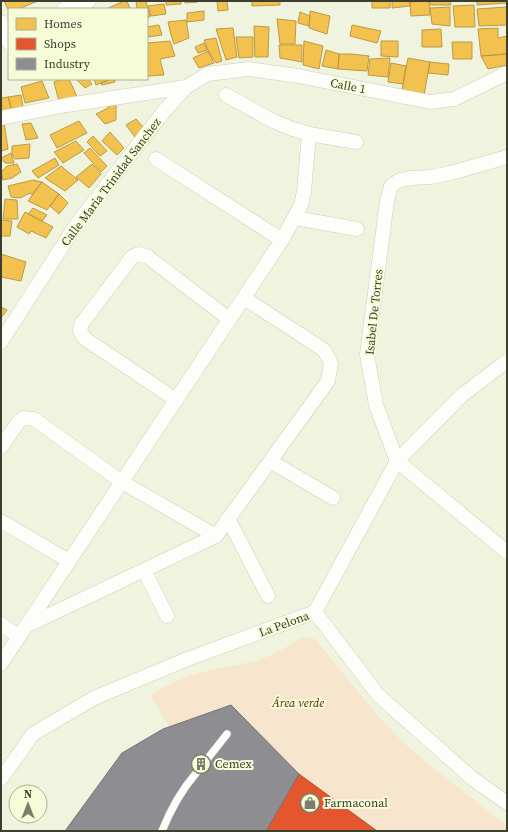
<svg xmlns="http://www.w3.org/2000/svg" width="508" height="832" font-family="'Source Serif 4',serif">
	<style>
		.green { fill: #f8e5ce }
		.homes { fill: #f2c14e; stroke: #bb9a45 }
		.shops { fill: #e4572e; stroke: #b2502f }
		.industry { fill: #8d8d92; stroke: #757575 }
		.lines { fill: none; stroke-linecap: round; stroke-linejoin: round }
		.lane-casing { stroke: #cbcebd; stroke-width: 8 }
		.street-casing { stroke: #cbcebd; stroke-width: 15 }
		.lane { stroke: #fdfdfa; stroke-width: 7 }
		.street { stroke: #fdfdfa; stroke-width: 14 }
		.labels { text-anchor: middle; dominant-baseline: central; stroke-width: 4; stroke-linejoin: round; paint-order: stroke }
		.street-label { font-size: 12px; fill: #3c3e30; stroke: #f5fcd7 }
		.park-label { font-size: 12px; font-style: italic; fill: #542e11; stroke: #f5fcd7 }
		.poi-label { font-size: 12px; fill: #3c3e30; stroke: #f5fcd7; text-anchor: start }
	</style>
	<rect width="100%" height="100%" fill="#f0f4df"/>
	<path class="green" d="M302,637L315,639L378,716L404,743L432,767L507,826V831H371L298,774L171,730L150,695C164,687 179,679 195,674C215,668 237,666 258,660C274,655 288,646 302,637Z"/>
	<path class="homes" d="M4,1H38L18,9H9V11Z
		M124,1H127L130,9H106Z
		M136,1H146L150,17H147V9H137Z
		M166,1H181V4L166,5Z
		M185,1H198V2L185,3Z
		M217,1H227L228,10L218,11Z
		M252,1H280V5L252,6Z
		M372,1H390V8H372Z
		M392,1H409L410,6L392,8Z
		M429,1L430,15L411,16L410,2Z
		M430,1H450L451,5H430Z
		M477,1H507V3L477,5Z
		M164,4L166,14L151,16L148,6Z
		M474,5L475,27H455L453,6Z
		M450,7V26L432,24L430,8Z
		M507,7V25L479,26L477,9Z
		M204,11V20L187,22V13Z
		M310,11L330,16L327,34L309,28Z
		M300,12L310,16L309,26L298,23Z
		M277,19L296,21L295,44H280Z
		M186,20L189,38L174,44L171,35L168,22Z
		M159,25L162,35L147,37V27Z
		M352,25L381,31L377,43L350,36Z
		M254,26L269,27L268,57H255Z
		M233,28L237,57L226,60L216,29Z
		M498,28V38L507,36V54L481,56L478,29Z
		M441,29L442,47H422V30Z
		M236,37H253V57L239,58Z
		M216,38L222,61L216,63L208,50L204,40Z
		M170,41L175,56L160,59L164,75L148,76L147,73V43Z
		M304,41L323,46L319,69L303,65Z
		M381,41H398V57L381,56Z
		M452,42H472V59H453Z
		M204,43L207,50L198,53L195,47Z
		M279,45H302V62L280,58Z
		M326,50L339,54L338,69L322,66Z
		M208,51L214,63L199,68L193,58Z
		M339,54H351L369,56L367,71L338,69Z
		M506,54L507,57V65L488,69L481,56Z
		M390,58L388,77L368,75L370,59Z
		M408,58L430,62L424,95L402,90Z
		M430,62L449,64L448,75L428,73Z
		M391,63L406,66L403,84L388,82Z
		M63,79H69L78,99L68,103L58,98L54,82Z
		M76,79H88L92,84L85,88Z
		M94,79H109V80L96,85Z
		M109,79H115V82L102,85L101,83L109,80Z
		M42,81L49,98L25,103L21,87Z
		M21,95L24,112L13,114L8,97Z
		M8,97L13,114L1,116V98Z
		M109,103L116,104V120L105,124L96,114L108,108Z
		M136,119L144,128L135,137L126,125Z
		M79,121L87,133L57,148L50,135Z
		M4,122L8,149L1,151V123Z
		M31,123L38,138L26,140L22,124Z
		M110,132L124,148L117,155L102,141Z
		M93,136L107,151L100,156L87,142Z
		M76,141L84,150L63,163L54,152Z
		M30,144L29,158L15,159L12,154V146Z
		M90,148L107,166L101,172L84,153Z
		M11,153L14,163H5L1,158Z
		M55,158L59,165L38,178L32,171Z
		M17,164L21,172L12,178L3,180L1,172L7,166Z
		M92,164L101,174L89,188L76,177Z
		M61,166L78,180L65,191L45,178Z
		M33,180L42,182L32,195L30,193L20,198L11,197L8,186Z
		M42,182L59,194L47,210L28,201Z
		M59,194L68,203L59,214L50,206Z
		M5,199L17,200L18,219H3Z
		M33,208L47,215L42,221L28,214Z
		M25,212L53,227L46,238L31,231L29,234L17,227Z
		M1,220L12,221L10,236H1Z
		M1,254L26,262L21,281L1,277Z
		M1,307L7,310L1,318Z"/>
	<path class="shops" d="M299,774L377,831H266Z"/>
	<path class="industry" d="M231,705L299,774L266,831H65L122,753L163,729Z"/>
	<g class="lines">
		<g class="lane-casing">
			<path id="lane" d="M162,831L169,815L177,800L186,786L227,734"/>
		</g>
		<g class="street-casing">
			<path id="street" d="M64,9L89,1
				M1,22L9,43
				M226,95L273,121L290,128L309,134L356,142
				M1,118L67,105L186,87
				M507,157L451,173L430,177L412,178L400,180L391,186L387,201L367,354L376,405L397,461L507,552
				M156,159L282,240
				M295,218L357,229
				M1,342L76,225L165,110L186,87L208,74L249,69L298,76L430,102L454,99L507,73
				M176,400L84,338L80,331L82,323L132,257L139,254L148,257L229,319
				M1,447L17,424L23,418L34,419L122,482L216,536
				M270,461L333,498
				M228,518L268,596
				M1,521L69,561
				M144,570L167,616
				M315,612L378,695L473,779L507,803
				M1,624L19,637
				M26,626L216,536L328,381L331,363L324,350L244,298
				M1,664L282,240L301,205L304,192L309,134
				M1,779L33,734L94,698L185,660L315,612L397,461L461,396L507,361"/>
		</g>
		<use href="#lane" class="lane"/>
		<use href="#street" class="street"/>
	</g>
	<defs>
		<g id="building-ring" transform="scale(1)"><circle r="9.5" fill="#f5fcd7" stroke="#7b7e6d" stroke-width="1.5"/><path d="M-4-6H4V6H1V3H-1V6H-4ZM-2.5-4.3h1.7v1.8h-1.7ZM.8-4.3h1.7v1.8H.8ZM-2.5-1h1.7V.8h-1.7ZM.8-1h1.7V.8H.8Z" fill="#7b7e6d"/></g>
		<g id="shop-ring" transform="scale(1)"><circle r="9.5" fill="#f5fcd7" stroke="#7b7e6d" stroke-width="1.5"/><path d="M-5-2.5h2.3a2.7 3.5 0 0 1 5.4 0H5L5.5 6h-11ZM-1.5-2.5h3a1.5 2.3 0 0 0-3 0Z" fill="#7b7e6d"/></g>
	</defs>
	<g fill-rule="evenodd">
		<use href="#building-ring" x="201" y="764"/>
		<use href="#shop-ring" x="310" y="803"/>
	</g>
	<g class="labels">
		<g class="street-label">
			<text transform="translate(348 86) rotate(11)">Calle 1</text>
			<text transform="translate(111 182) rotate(-53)">Calle Maria Trinidad Sanchez</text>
			<text transform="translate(374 312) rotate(-84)">Isabel De Torres</text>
			<text transform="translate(284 624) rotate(-20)">La Pelona</text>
		</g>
		<g class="park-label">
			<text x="298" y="703">Área verde</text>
		</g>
		<g class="poi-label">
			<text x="215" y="764">Cemex</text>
			<text x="324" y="803">Farmaconal</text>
		</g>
	</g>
	<rect width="508" height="832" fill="none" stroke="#3c3e30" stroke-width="4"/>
	<rect x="8" y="8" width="140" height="72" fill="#f5fcd7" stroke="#abb094"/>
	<rect x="16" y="18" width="20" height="12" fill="#f2c14e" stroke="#abb094"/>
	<text x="44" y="28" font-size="12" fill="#3c3e30">Homes</text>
	<rect x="16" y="38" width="20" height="12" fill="#e4572e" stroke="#abb094"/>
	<text x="44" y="48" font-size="12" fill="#3c3e30">Shops</text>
	<rect x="16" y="58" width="20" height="12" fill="#8d8d92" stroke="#abb094"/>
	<text x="44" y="68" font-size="12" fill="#3c3e30">Industry</text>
	<g transform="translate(28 804)"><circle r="19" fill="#f5fcd7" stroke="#abb094"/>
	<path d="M0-3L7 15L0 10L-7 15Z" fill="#7b7e6d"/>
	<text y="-6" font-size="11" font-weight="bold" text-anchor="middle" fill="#3c3e30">N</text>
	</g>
</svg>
